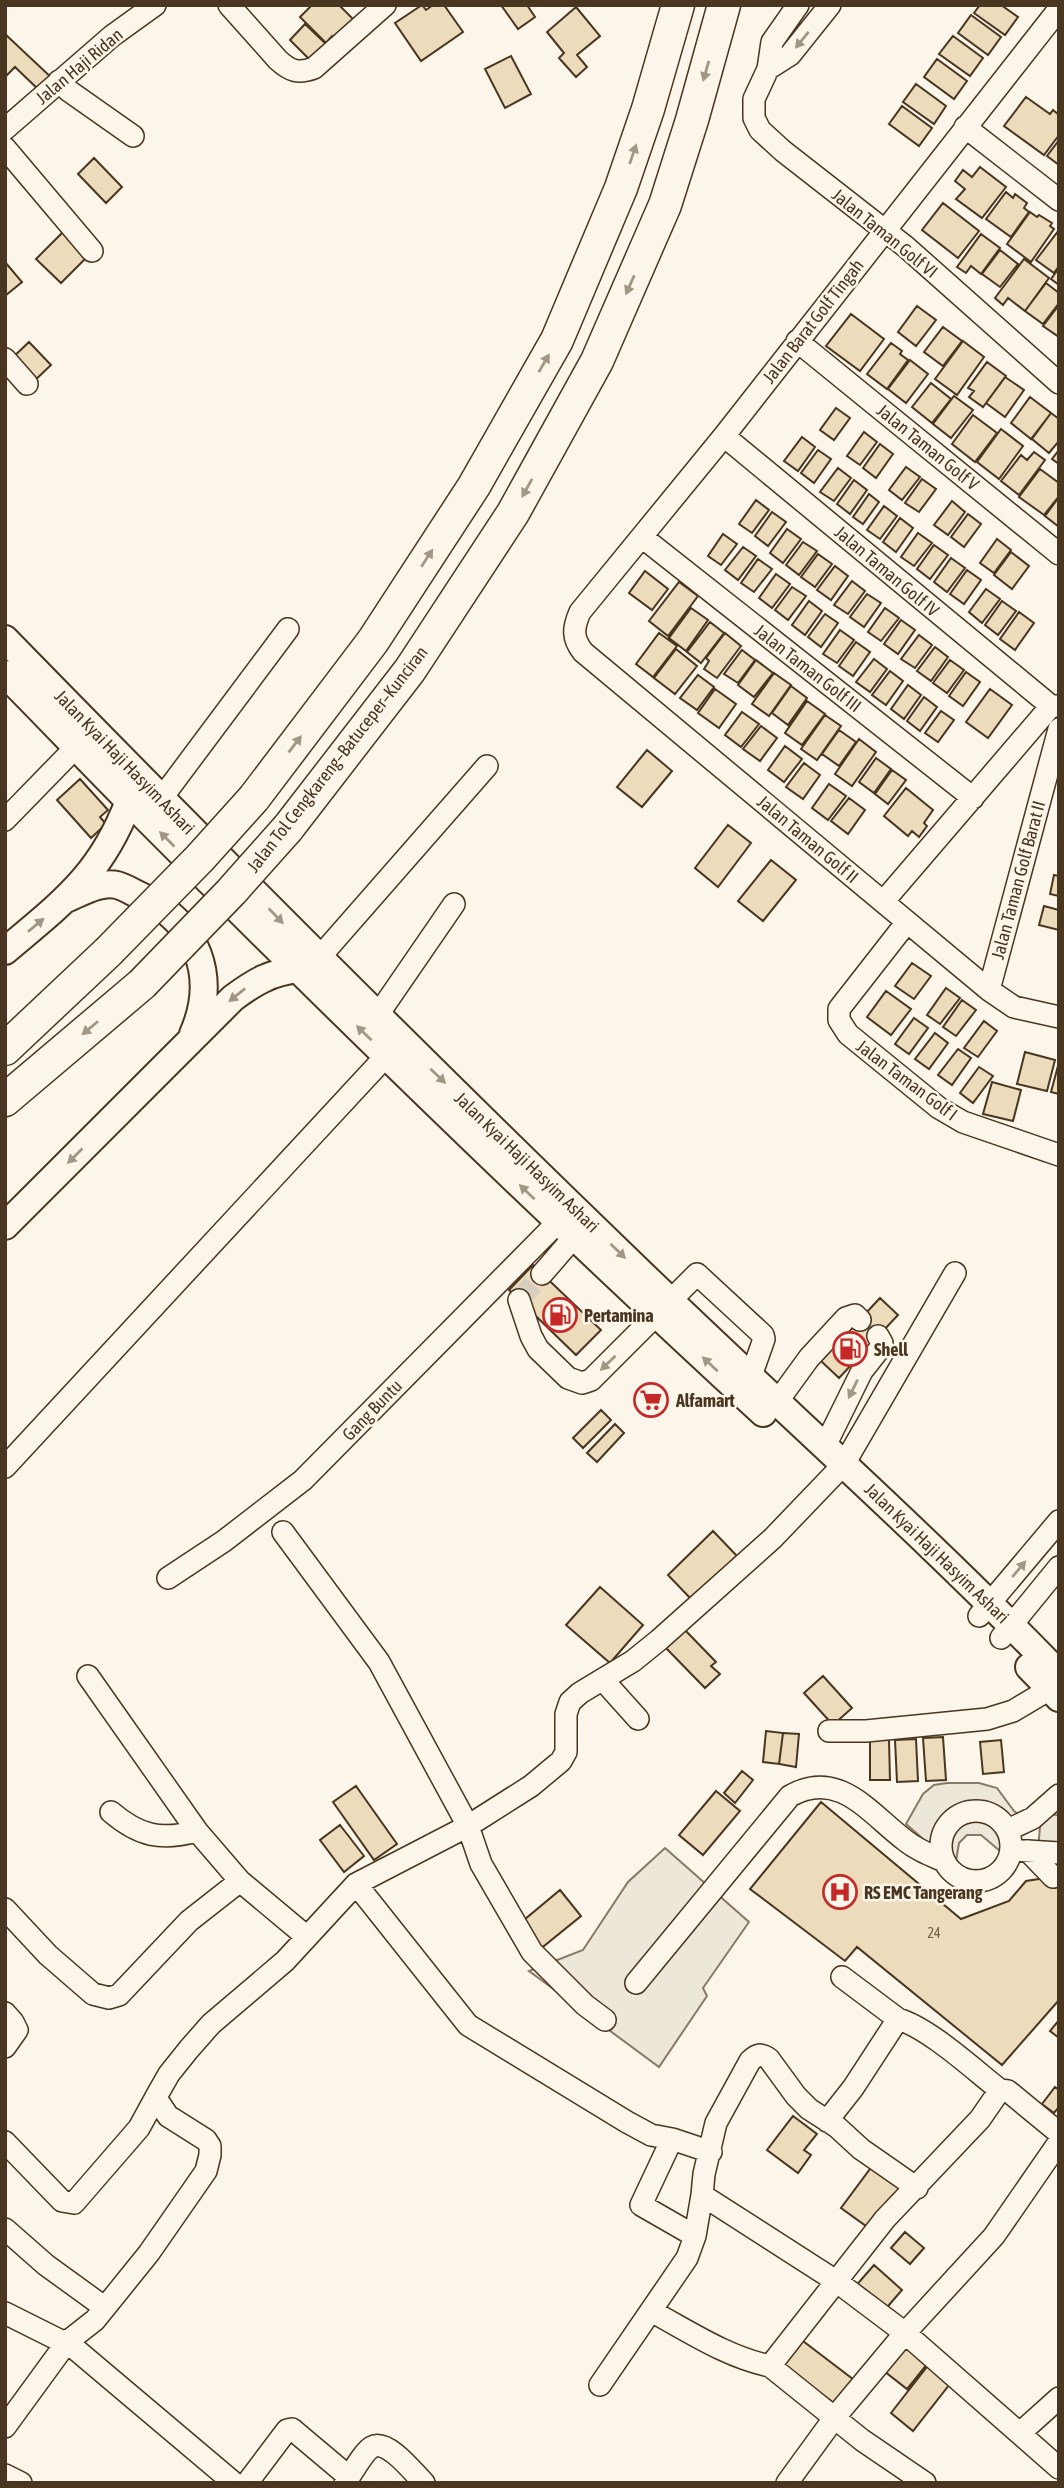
<svg xmlns="http://www.w3.org/2000/svg" width="1064" height="2488" font-family="'Asap Condensed',sans-serif">
	<style>
		.parking { fill: #ede7d9; stroke: #887966; stroke-width: 2 }
		.building { fill: #ecdcbc; stroke: #4a3520; stroke-width: 2 }
		.lines { fill: none; stroke-linecap: round; stroke-linejoin: round }
		.minor-tunnel { stroke: #d8cfc1; stroke-width: 21; stroke-dasharray: 21 10; stroke-linecap: butt }
		.minor-casing { stroke: #4a3520; stroke-width: 24 }
		.major-casing { stroke: #4a3520; stroke-width: 30 }
		.highway-casing { stroke: #4a3520; stroke-width: 35 }
		.minor { stroke: #fbf6e9; stroke-width: 21 }
		.major { stroke: #fbf6e9; stroke-width: 26 }
		.highway { stroke: #fbf6e9; stroke-width: 32 }
		.highway-bridge-casing { stroke: #4a3520; stroke-width: 35; stroke-linecap: butt }
		.highway-bridge { stroke: #fbf6e9; stroke-width: 32 }
		.oneway { fill: #a29684 }
		.labels { text-anchor: middle; dominant-baseline: central; stroke-width: 5; stroke-linejoin: round; paint-order: stroke }
		.number-label { font-size: 14px; fill: #725f47 }
		.street-label { font-size: 18px; fill: #4a3520; stroke: #fbf6e9 }
		.poi-label { font-size: 18px; font-weight: bold; fill: #4a3520; stroke: #fbf6e9; text-anchor: start }
	</style>
	<rect width="100%" height="100%" fill="#fbf6e9"/>
	<path class="parking" d="M947,1783H979L997,1788L1014,1811L1021,1816L1000,1851L981,1835H967L959,1843L955,1867L906,1824L923,1794L934,1785Z
		M1041,1814L1059,1815V1853L1038,1851Z
		M665,1848L749,1922L703,1988L707,1996L659,2067L529,1971L583,1950L628,1882Z"/>
	<path class="building" d="M312,5H339L354,20L336,39L332,36L326,43L300,17Z
		M422,5L426,10L433,5H444L463,32L421,61L395,23Z
		M501,5H527L535,17L518,29Z
		M980,5H1001L1018,17L1005,35L974,13Z
		M576,7L600,36L577,55L587,67L576,77L559,58L564,53L547,32Z
		M971,15L1001,37L988,55L958,33Z
		M305,24L326,44L310,60L290,40Z
		M5,34L54,80L42,93L15,67L5,77Z
		M953,36L983,58L970,76L939,54Z
		M511,56L531,94L505,108L485,69Z
		M937,59L967,81L954,99L924,77Z
		M916,84L946,106L934,124L903,102Z
		M1026,97L1050,114L1053,110L1059,115V135L1044,155L1004,126Z
		M902,106L932,128L919,146L889,124Z
		M1059,140V165L1047,156Z
		M94,158L122,187L106,203L78,174Z
		M980,167L1006,187L982,218L956,199L965,189L955,181L963,170L972,177Z
		M1006,192L1013,198L1015,194L1027,203L1024,208L1029,212L1011,237L986,219Z
		M943,203L979,231L958,258L922,230Z
		M1030,212L1037,217L1039,215L1052,223L1050,226L1054,229L1031,262L1007,244Z
		M1059,230V266L1054,273L1036,260Z
		M64,231L88,256L61,283L36,259Z
		M981,234L1000,248L981,274L971,266L966,273L957,267Z
		M1000,250L1018,264L1000,287L982,274Z
		M1024,259L1049,278L1025,311L1008,298L1003,305L995,298Z
		M5,262L22,282L5,296Z
		M1059,268V285L1051,279Z
		M1046,283L1059,293V303L1043,324L1025,311Z
		M1059,305V337L1043,326Z
		M917,306L936,320L916,346L898,332Z
		M851,314L884,339L860,371L826,346Z
		M943,327L962,341L943,366L924,352Z
		M963,341L984,357L957,395L935,379Z
		M29,342L51,365L31,384L9,361Z
		M891,343L902,351L900,354L908,360L887,389L867,374Z
		M910,360L928,374L906,403L888,389Z
		M987,362L1006,376L983,407L969,397L974,391L968,388Z
		M1005,377L1024,390L1005,417L986,403Z
		M931,383L951,399L932,423L912,407Z
		M954,396L973,410L951,438L933,424Z
		M1030,397L1051,413L1031,439L1011,423Z
		M836,408L850,418L834,440L820,430Z
		M1051,413L1059,419V441L1049,453L1032,439Z
		M973,415L997,433L975,462L952,444Z
		M1001,429L1023,446L999,479L977,462Z
		M864,432L877,442L860,465L847,456Z
		M802,437L815,447L798,471L784,461Z
		M880,444L893,454L876,478L863,468Z
		M818,450L831,459L814,483L801,473Z
		M1059,450V464L1052,459Z
		M1034,452L1045,460L1019,495L1001,481L1021,455L1027,460Z
		M906,467L920,477L902,500L889,490Z
		M838,468L851,478L834,501L820,492Z
		M1040,469L1059,483V496L1044,515L1019,497Z
		M922,479L936,489L919,512L905,503Z
		M854,480L867,490L850,514L837,504Z
		M869,494L879,502L863,524L853,517Z
		M1059,497V527L1045,516Z
		M756,500L769,510L752,533L739,524Z
		M952,501L965,512L948,535L934,525Z
		M884,506L897,516L880,539L867,530Z
		M772,512L786,522L768,546L755,536Z
		M968,514L981,524L964,547L951,537Z
		M900,518L913,528L896,552L883,542Z
		M787,529L801,539L783,563L770,553Z
		M918,533L932,543L914,566L901,557Z
		M723,534L737,544L721,565L708,556Z
		M997,539L1011,550L994,573L980,563Z
		M803,542L817,551L799,575L786,565Z
		M934,545L948,555L930,579L917,569Z
		M743,547L756,556L738,580L725,570Z
		M1011,552L1029,566L1012,589L994,575Z
		M818,554L832,564L815,587L801,577Z
		M951,558L965,568L947,592L934,582Z
		M758,559L772,569L754,592L741,583Z
		M835,566L848,576L831,600L817,590Z
		M967,570L981,580L964,604L950,594Z
		M645,571L668,589L652,610L629,593Z
		M776,574L790,584L772,608L759,598Z
		M852,581L865,591L848,614L834,605Z
		M679,582L698,596L668,636L649,621Z
		M792,587L806,596L788,620L775,610Z
		M986,589L1000,599L982,623L969,612Z
		M867,594L881,603L864,627L850,617Z
		M809,601L822,611L805,635L792,625Z
		M1002,601L1016,611L998,635L985,625Z
		M691,608L708,620L686,651L669,638Z
		M885,608L899,618L881,641L868,632Z
		M1019,612L1034,623L1015,650L1000,639Z
		M825,614L838,623L821,647L808,637Z
		M901,620L915,630L898,654L884,644Z
		M710,622L724,633L701,663L687,652Z
		M840,630L854,640L837,663L823,654Z
		M659,633L677,646L653,677L636,664Z
		M725,633L741,646L717,678L704,669L709,661L706,658Z
		M919,635L932,645L915,668L901,659Z
		M856,642L870,652L853,676L839,666Z
		M935,647L948,657L931,681L917,671Z
		M676,649L697,666L675,694L654,678Z
		M742,650L755,660L738,683L724,674Z
		M874,659L887,669L870,692L856,682Z
		M756,660L773,673L754,697L738,685Z
		M950,660L964,670L947,693L933,683Z
		M890,671L903,681L886,705L872,695Z
		M966,672L980,682L963,706L949,696Z
		M774,673L791,685L769,716L752,704Z
		M698,675L714,687L697,710L680,698Z
		M908,685L921,695L904,719L891,709Z
		M791,686L807,698L788,725L772,713Z
		M715,689L736,704L719,728L698,713Z
		M990,689L1012,705L988,738L966,722Z
		M924,697L937,707L920,731L907,721Z
		M807,701L825,714L802,745L785,733Z
		M941,711L954,720L938,742L925,733Z
		M742,712L759,724L741,747L725,735Z
		M825,715L841,726L817,760L801,749Z
		M761,726L777,738L760,761L743,749Z
		M839,730L856,742L839,766L822,754Z
		M859,739L876,752L852,786L835,774Z
		M785,746L802,759L784,782L768,770Z
		M647,750L672,771L642,807L617,787Z
		M876,758L891,769L874,793L859,782Z
		M804,763L820,775L803,799L786,787Z
		M892,770L906,780L888,804L875,794Z
		M80,779L108,810L100,817L106,824L91,838L57,800Z
		M829,784L846,796L828,820L812,808Z
		M906,788L933,810L924,823L927,826L919,837L912,831L908,836L884,816Z
		M849,798L865,810L848,834L831,821Z
		M728,825L751,843L718,887L695,868Z
		M771,860L796,880L763,921L738,901Z
		M1054,875L1059,876V896L1050,894Z
		M1044,906L1059,910V930L1039,925Z
		M912,963L931,976L914,999L895,986Z
		M946,988L960,998L940,1024L927,1015Z
		M886,991L911,1009L891,1035L867,1017Z
		M962,1000L976,1010L956,1036L943,1027Z
		M914,1018L928,1028L909,1054L895,1044Z
		M984,1021L997,1031L978,1057L964,1048Z
		M935,1033L948,1043L929,1069L915,1059Z
		M958,1049L971,1058L952,1085L938,1075Z
		M1025,1052L1055,1060L1047,1091L1017,1084Z
		M1059,1062V1094L1051,1092Z
		M979,1067L993,1076L973,1103L960,1093Z
		M992,1082L1021,1090L1013,1121L983,1114Z
		M533,1265L601,1330L576,1355L509,1290Z
		M880,1298L898,1315L839,1378L821,1361Z
		M601,1410L611,1420L583,1448L573,1438Z
		M615,1424L624,1433L597,1462L587,1453Z
		M713,1531L737,1556L692,1600L668,1575Z
		M600,1587L643,1625L610,1663L566,1625Z
		M683,1628L716,1662L711,1666L720,1674L705,1688L664,1646Z
		M823,1676L852,1708L833,1725L804,1693Z
		M766,1731L783,1733L779,1764L763,1762Z
		M783,1733L799,1734L796,1767L779,1764Z
		M943,1737L946,1780L926,1781L923,1738Z
		M916,1739L918,1781L897,1782L895,1740Z
		M870,1740H889L890,1780H870Z
		M1001,1740L1004,1772L983,1774L980,1742Z
		M742,1771L753,1780L735,1803L724,1793Z
		M356,1786L397,1844L374,1860L333,1802Z
		M716,1791L740,1811L703,1855L679,1835Z
		M821,1802L961,1919L1009,1901L1026,1881L1059,1876V2000L1002,2065L857,1947L845,1961L750,1889Z
		M340,1825L364,1856L344,1872L320,1840Z
		M560,1890L581,1916L539,1950L518,1925Z
		M1059,2020V2038L1050,2031Z
		M1055,2087L1059,2090V2107L1054,2113L1042,2104Z
		M793,2116L817,2134L804,2150L811,2155L798,2173L767,2150Z
		M873,2165L904,2188L873,2231L841,2208Z
		M905,2232L924,2248L910,2264L891,2248Z
		M874,2265L902,2290L882,2313L854,2288Z
		M799,2338L858,2383L839,2407L780,2362Z
		M904,2346L927,2364L907,2389L884,2371Z
		M930,2363L953,2380L913,2431L891,2413Z"/>
	<g class="lines">
		<path class="minor-tunnel" d="M519,1300L542,1274"/>
		<g class="minor-casing">
			<path id="minor" d="M229,5L278,60C290,71 298,74 314,68L385,5
				M798,5L772,42L768,69L754,99V118L760,130L783,151L906,247L1059,383
				M1059,9L724,436L580,612C573,628 572,638 583,652L989,990L1014,1007L1059,1017
				M768,69L790,55L830,5
				M59,81L69,91L133,136
				M965,127L1059,200
				M5,129L112,36L155,5
				M5,148L92,251
				M797,341L1059,554
				M5,359L27,384
				M724,436L1051,706
				M642,537L973,798
				M161,799L288,629
				M5,820L77,746
				M883,902L1051,706H1059
				M907,922L839,1009V1020L848,1034L939,1108L963,1122L1059,1155
				M318,959L487,766
				M989,990L1059,729
				M377,1016L454,904
				M542,1274L574,1237
				M519,1300L531,1336L538,1349L568,1378L582,1383L591,1380L697,1274L763,1335L764,1339L751,1376
				M777,1402L809,1358L846,1318L855,1315L860,1320
				M825,1446L862,1371L881,1347L882,1343L878,1336
				M5,1467L387,1055
				M283,1532L379,1662L468,1826L481,1864L532,1952L585,2005L605,2020
				M168,1578L224,1541L303,1480L558,1222
				M979,1616L1059,1521
				M1001,1638L1059,1567
				M88,1676L197,1831L240,1881L307,1937
				M603,1680L638,1719
				M829,1731H866L987,1719L1013,1711L1050,1689
				M941 1846a35 35 0 1 1 70 0a35 35 0 1 1-70 0Z
				M111,1812C139,1836 161,1841 197,1831
				M1008,1830L1033,1818L1059,1795
				M1011,1850L1059,1853
				M1028,1851L1053,1877
				M356,1884L468,2025L627,2122L651,2135L672,2139
				M5,1909L48,1955L93,1994L109,1998L119,1995L189,1921L240,1881
				M842,1977L898,2019
				M636,1983L790,1796C839,1768 870,1814 906,1841C917,1850 930,1855 944,1861
				M5,2013L13,2022L17,2030L5,2047
				M827,2121L853,2088L898,2019C929,2028 973,2069 1000,2090
				M5,2142L62,2201L74,2203L139,2128L157,2095
				M702,2195L704,2174L716,2123L750,2061C757,2054 761,2053 769,2059L796,2096L809,2109L837,2127L861,2149L917,2188
				M5,2229L46,2265L104,2307
				M695,2236L641,2205L672,2139L711,2152
				M651,2311C690,2332 727,2357 770,2366L885,2219L980,2119L1000,2090L1008,2091L1059,2133
				M5,2313L59,2340L67,2342L5,2427
				M770,2366L862,2440L925,2483
				M600,2385L687,2258L695,2236L702,2195L836,2281L905,2333L994,2236L1059,2142
				M1020,2433L1059,2398
				M5,2475L21,2483
				M234,2483L67,2342L95,2320L149,2253L206,2171L210,2155V2146L206,2140L168,2116L158,2101L157,2095L169,2074L189,2049L211,2024L285,1961L356,1884L468,1826L531,1786L561,1761L566,1752V1714L570,1702L580,1693L633,1661L659,1640L773,1538L844,1464L955,1273
				M247,2483L287,2430L292,2429L349,2477
				M345,2483C351,2475 364,2451 372,2447C387,2438 414,2473 424,2483
				M787,2483L835,2417L905,2333L1059,2468"/>
		</g>
		<g class="major-casing">
			<path id="major" d="M5,639C213,852 422,1062 636,1268C776,1404 923,1533 1059,1674
				M5,674C48,717 89,761 132,804C338,1011 548,1215 763,1413
				M66,899C81,893 100,881 117,885C125,887 134,893 141,896C198,923 218,977 193,1034
				M5,951C63,902 101,875 129,801
				M5,1226L233,998C256,981 270,973 298,969
				M1029,1667L1059,1698"/>
		</g>
		<g class="highway-casing">
			<path id="highway" d="M254,798L373,641L474,486L557,340L621,188L648,109L678,5
				M288,828L410,670L513,513L597,361L665,205L692,120L724,5
				M5,1049L108,952
				M5,1100L142,984"/>
		</g>
		<use href="#minor" class="minor"/>
		<use href="#major" class="major"/>
		<use href="#highway" class="highway"/>
		<g class="highway-bridge-casing">
			<path id="highway-bridge" d="M108,952L200,858L254,798
				M142,984L231,892L288,828"/>
		</g>
		<use href="#highway-bridge" class="highway-bridge"/>
	</g>
	<defs><path id="oneway-solid" d="M-6-.8H1V-3.2L6.5 0L1 3.2V.8H-6Z" transform="scale(1.75)"/></defs>
	<g class="oneway">
		<use href="#oneway-solid" transform="translate(802 40) rotate(129)"/>
		<use href="#oneway-solid" transform="translate(706 71) rotate(106)"/>
		<use href="#oneway-solid" transform="translate(633 154) rotate(-71)"/>
		<use href="#oneway-solid" transform="translate(630 285) rotate(114)"/>
		<use href="#oneway-solid" transform="translate(544 363) rotate(-60)"/>
		<use href="#oneway-solid" transform="translate(527 488) rotate(119)"/>
		<use href="#oneway-solid" transform="translate(427 558) rotate(-57)"/>
		<use href="#oneway-solid" transform="translate(295 744) rotate(-53)"/>
		<use href="#oneway-solid" transform="translate(167 839) rotate(-135)"/>
		<use href="#oneway-solid" transform="translate(276 916) rotate(46)"/>
		<use href="#oneway-solid" transform="translate(36 925) rotate(-40)"/>
		<use href="#oneway-solid" transform="translate(237 995) rotate(141)"/>
		<use href="#oneway-solid" transform="translate(90 1028) rotate(140)"/>
		<use href="#oneway-solid" transform="translate(364 1033) rotate(-136)"/>
		<use href="#oneway-solid" transform="translate(438 1076) rotate(44)"/>
		<use href="#oneway-solid" transform="translate(75 1156) rotate(135)"/>
		<use href="#oneway-solid" transform="translate(527 1192) rotate(-136)"/>
		<use href="#oneway-solid" transform="translate(618 1251) rotate(44)"/>
		<use href="#oneway-solid" transform="translate(608 1363) rotate(136)"/>
		<use href="#oneway-solid" transform="translate(710 1364) rotate(-137)"/>
		<use href="#oneway-solid" transform="translate(853 1389) rotate(116)"/>
		<use href="#oneway-solid" transform="translate(1019 1569) rotate(-50)"/>
	</g>
	<defs>
		<g id="fuel-ring" transform="scale(1.75)"><circle r="9.5" fill="#fbf6e9" stroke="#c62828" stroke-width="1.5"/><path d="M-5.5-6h7V0h2V4h1.3V-2.5L3-4.5l.8-.8L6-3V5H2.5V1h-1V6h-7ZM-4.2-4.7v3.2H.2V-4.7Z" fill="#c62828"/></g>
		<g id="supermarket-ring" transform="scale(1.75)"><circle r="9.5" fill="#fbf6e9" stroke="#c62828" stroke-width="1.5"/><path d="M-6-5.5h2.5l.6 2H6L4.5 2H-2.5L-4.4-4H-6ZM-1.5 3.2a1.3 1.3 0 1 0 .1 0ZM3 3.2a1.3 1.3 0 1 0 .1 0Z" fill="#c62828"/></g>
		<g id="hospital-ring" transform="scale(1.75)"><circle r="9.5" fill="#fbf6e9" stroke="#c62828" stroke-width="1.5"/><path d="M-5-5h3v3.5h4V-5h3V5h-3V1.5h-4V5h-3Z" fill="#c62828"/></g>
	</defs>
	<g fill-rule="evenodd">
		<use href="#fuel-ring" x="560" y="1315"/>
		<use href="#fuel-ring" x="850" y="1349"/>
		<use href="#supermarket-ring" x="651" y="1400"/>
		<use href="#hospital-ring" x="840" y="1892"/>
	</g>
	<g class="labels">
		<g class="number-label">
			<text x="934" y="1933">24</text>
		</g>
		<g class="street-label">
			<text transform="translate(79 66) rotate(-40)">Jalan Haji Ridan</text>
			<text transform="translate(885 233) rotate(39)">Jalan Taman Golf VI</text>
			<text transform="translate(813 321) rotate(-52)">Jalan Barat Golf Tingah</text>
			<text transform="translate(928 447) rotate(39)">Jalan Taman Golf V</text>
			<text transform="translate(887 571) rotate(40)">Jalan Taman Golf IV</text>
			<text transform="translate(808 668) rotate(38)">Jalan Taman Golf III</text>
			<text transform="translate(337 759) rotate(-52)">Jalan Tol Cengkareng–Batuceper–Kunciran</text>
			<text transform="translate(125 762) rotate(46)">Jalan Kyai Haji Hasyim Ashari</text>
			<text transform="translate(808 839) rotate(40)">Jalan Taman Golf II</text>
			<text transform="translate(1018 880) rotate(-75)">Jalan Taman Golf Barat II</text>
			<text transform="translate(907 1080) rotate(37)">Jalan Taman Golf I</text>
			<text transform="translate(527 1162) rotate(44)">Jalan Kyai Haji Hasyim Ashari</text>
			<text transform="translate(372 1410) rotate(-46)">Gang Buntu</text>
			<text transform="translate(937 1553) rotate(44)">Jalan Kyai Haji Hasyim Ashari</text>
		</g>
		<g class="poi-label">
			<text x="584" y="1315">Pertamina</text>
			<text x="874" y="1349">Shell</text>
			<text x="676" y="1400">Alfamart</text>
			<text x="864" y="1892">RS EMC Tangerang</text>
		</g>
	</g>
	<rect width="1064" height="2488" fill="none" stroke="#4a3520" stroke-width="14"/>
</svg>
